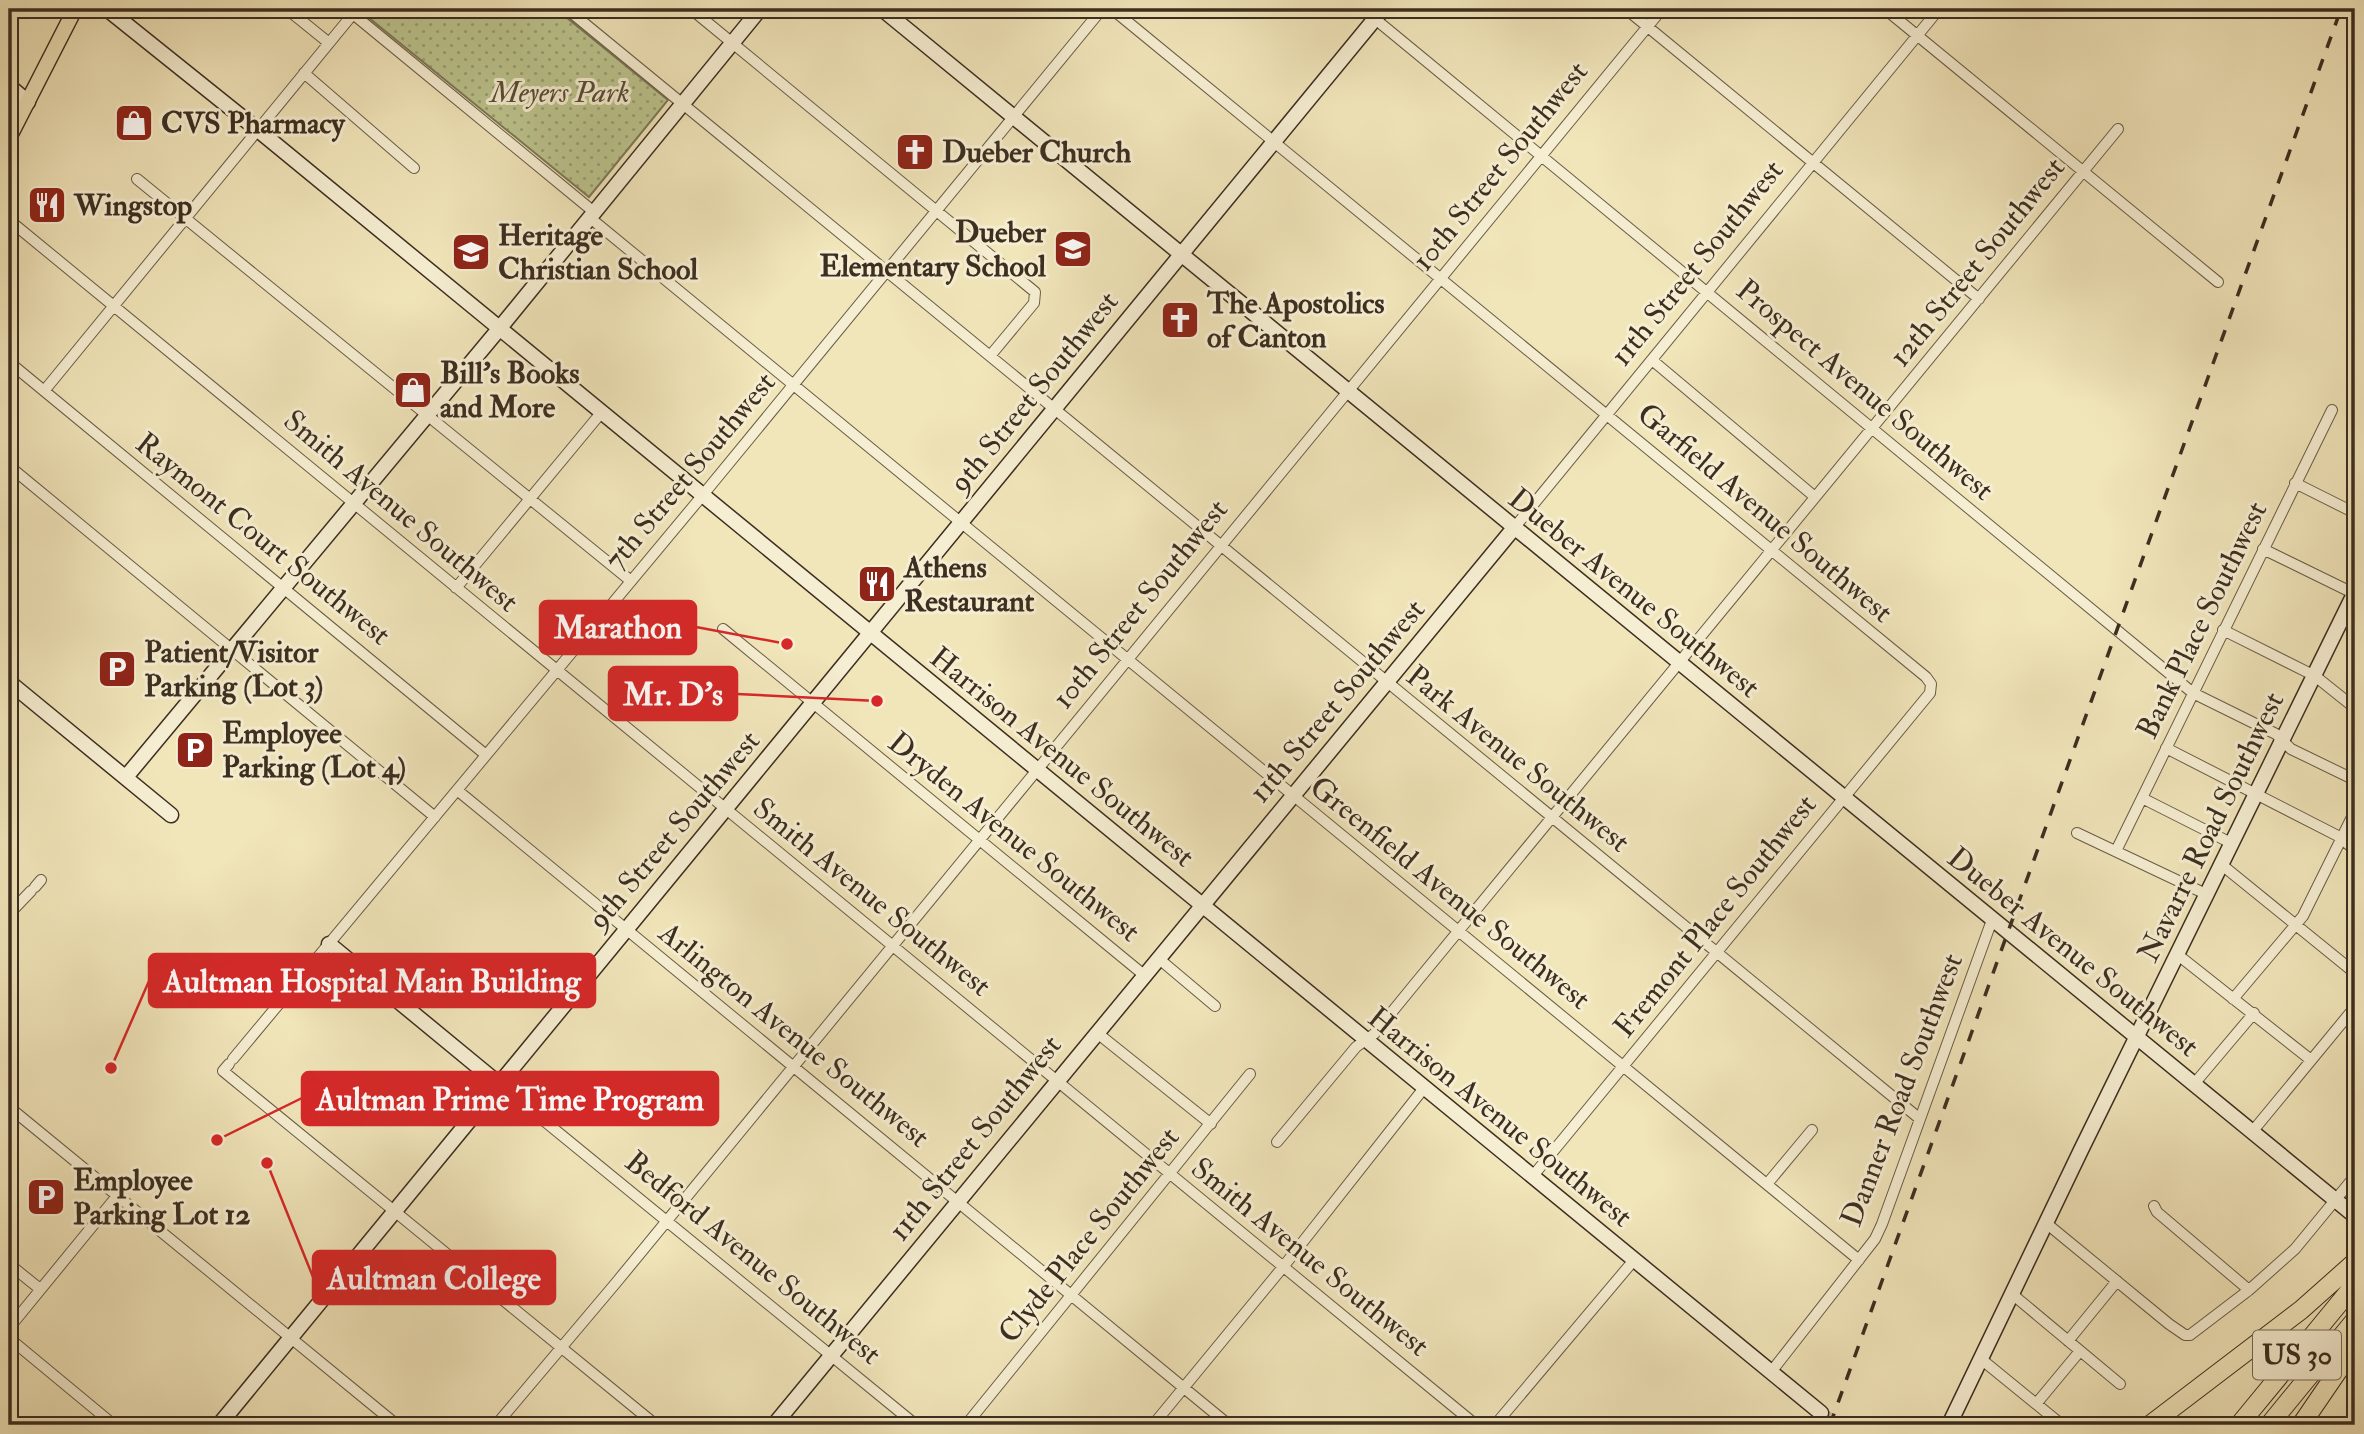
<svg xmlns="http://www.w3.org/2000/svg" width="2364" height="1434" font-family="'IM FELL Double Pica',serif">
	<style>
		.park { fill: url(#park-dots); stroke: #7c7957; stroke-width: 2 }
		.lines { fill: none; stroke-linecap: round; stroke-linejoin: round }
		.secondary-tunnel { stroke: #cdc09b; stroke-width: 14; stroke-dasharray: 14 7; stroke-linecap: butt }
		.street-casing { stroke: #695c46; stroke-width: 12 }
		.secondary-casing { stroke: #3c2e20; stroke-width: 17 }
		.primary-casing { stroke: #3c2e20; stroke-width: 17 }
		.highway-casing { stroke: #3c2e20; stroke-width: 20 }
		.street { stroke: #f6eed2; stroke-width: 10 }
		.secondary { stroke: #f6eed2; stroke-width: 14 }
		.primary { stroke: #f1e5ba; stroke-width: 14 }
		.highway { stroke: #f1e5ba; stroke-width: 18 }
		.rail { stroke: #3c2e20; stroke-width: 3.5; stroke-dasharray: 12 12; stroke-linecap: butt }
		.labels { text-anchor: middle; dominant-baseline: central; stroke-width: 6; stroke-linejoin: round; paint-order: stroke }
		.shield { fill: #f6eed2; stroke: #746855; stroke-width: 2 }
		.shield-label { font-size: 28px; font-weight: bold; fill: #3c2e20 }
		.park-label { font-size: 30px; font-style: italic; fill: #564c36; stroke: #f6eed2 }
		.poi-label { font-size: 30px; font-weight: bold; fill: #3c2e20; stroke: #f6eed2; text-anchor: start }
		.street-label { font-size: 30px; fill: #3c2e20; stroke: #f6eed2 }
		.leader { fill: none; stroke: #d62828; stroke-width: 2.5 }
		.callout-dot { fill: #d62828; stroke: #f6eed2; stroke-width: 2.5 }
		.callout { fill: #d62828; stroke: #d62828; stroke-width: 2.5 }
		.callout-label { font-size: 32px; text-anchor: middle; font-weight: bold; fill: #fff }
	</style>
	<defs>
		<pattern id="park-dots" width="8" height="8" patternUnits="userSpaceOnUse" patternTransform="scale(1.75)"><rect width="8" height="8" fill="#bcc48e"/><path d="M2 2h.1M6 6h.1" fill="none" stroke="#9aa074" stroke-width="1.8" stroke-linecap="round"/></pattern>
	</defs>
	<rect width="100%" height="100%" fill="#f1e5ba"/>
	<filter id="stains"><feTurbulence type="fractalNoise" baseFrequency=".00286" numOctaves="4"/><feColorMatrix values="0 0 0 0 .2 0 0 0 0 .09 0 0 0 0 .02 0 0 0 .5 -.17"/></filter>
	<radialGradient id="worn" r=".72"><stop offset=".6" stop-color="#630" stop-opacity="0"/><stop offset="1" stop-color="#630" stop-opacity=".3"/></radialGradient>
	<path class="park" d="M366,9H556L668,100L589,197L363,13Z"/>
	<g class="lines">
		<path class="secondary-tunnel" d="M1821,1413L1835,1425"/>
		<g class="street-casing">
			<path id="street" d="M287,9L329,43
				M567,9L1920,1119
				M691,9L1035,292L1034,303L990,356
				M1112,9L1926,677L1931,684L1930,693L1532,1177
				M1363,9L2193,693L2276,734L2291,749L2355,780
				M1626,9L1979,299
				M1885,9L2218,282
				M353,14L594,212
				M304,73L414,168
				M137,179L631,581
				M589,217L1859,1260
				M9,220L1476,1425
				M1652,360L1815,497
				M9,362L486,755
				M44,391L357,9
				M9,466L435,817
				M2295,483L2355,513
				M1514,528L1939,9
				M2263,549L2355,594
				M456,588L601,413
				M723,629L1144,975
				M2223,630L2315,676L2355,708
				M2166,748L2338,836L2355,850
				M457,790L1229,1425
				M2142,798L2233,844
				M2077,833L2208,895
				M2116,851L2332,410
				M2222,865L2355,973
				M35,887L41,880
				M9,914L31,891
				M2178,955L2311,1060
				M1158,958L1215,1006
				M2233,999L2303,916L2355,811
				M1096,1032L1211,1124
				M233,1059L702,496L1102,9
				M229,1064L223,1071L656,1425
				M499,1084L916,1425
				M2194,1084L2254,1013
				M9,1107L397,1425
				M2252,1132L2355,1007
				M1277,1142L1356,1047L1374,1034L1414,985L2118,129
				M1767,1184L1812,1130
				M2154,1206L2157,1212L2249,1290
				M2046,1223L2169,1324L2185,1335H2190L2249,1290L2295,1249L2355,1176
				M9,1264L40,1289
				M2012,1294L2120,1384
				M9,1328L117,1196
				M9,1338L114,1425
				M2068,1341L2117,1281
				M1981,1359L2062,1425
				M1771,1372L1875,1239L1882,1224L1992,920
				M2036,1404L2080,1351
				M496,1425L615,1284L1662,9
				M966,1425L1250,1074
				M1153,1425L1283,1267L1424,1088
				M1495,1425L1634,1260"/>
		</g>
		<g class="secondary-casing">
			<path id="secondary" d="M107,9L258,130L1821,1413
				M882,9L2355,1216
				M9,86L28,102
				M9,682L171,815
				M126,777L499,329L760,9
				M329,944L499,1084
				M219,1425L1383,9
				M774,1425L1514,528
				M1949,1425L2081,1150L2355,592"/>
		</g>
		<g class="primary-casing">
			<path id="primary" d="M9,138L75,9"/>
		</g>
		<g class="highway-casing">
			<path id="highway" d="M2150,1425L2301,1310L2355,1262
				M2239,1425L2355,1284
				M2269,1425L2355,1320
				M2301,1425L2355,1346"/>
		</g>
		<use href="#street" class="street"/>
		<use href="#secondary" class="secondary"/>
		<use href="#primary" class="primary"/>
		<use href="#highway" class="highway"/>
		<path class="rail" d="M1830,1425L2341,9"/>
	</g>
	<defs>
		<g id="shop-square" transform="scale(2.0125)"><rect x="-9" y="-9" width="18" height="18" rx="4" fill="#8f2418" stroke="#f6eed2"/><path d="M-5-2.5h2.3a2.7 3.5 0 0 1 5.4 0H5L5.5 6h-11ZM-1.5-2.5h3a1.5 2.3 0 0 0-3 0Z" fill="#fff"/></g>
		<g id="church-square" transform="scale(2.0125)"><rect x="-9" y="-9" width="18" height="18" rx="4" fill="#8f2418" stroke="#f6eed2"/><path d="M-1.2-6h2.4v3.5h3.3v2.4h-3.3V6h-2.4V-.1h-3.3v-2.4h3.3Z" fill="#fff"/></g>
		<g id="restaurant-square" transform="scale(2.0125)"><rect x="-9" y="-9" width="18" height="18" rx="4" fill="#8f2418" stroke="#f6eed2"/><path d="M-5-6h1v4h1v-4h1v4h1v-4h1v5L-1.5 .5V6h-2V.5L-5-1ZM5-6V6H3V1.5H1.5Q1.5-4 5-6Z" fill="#fff"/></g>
		<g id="school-square" transform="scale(2.0125)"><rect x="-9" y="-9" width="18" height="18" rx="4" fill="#8f2418" stroke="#f6eed2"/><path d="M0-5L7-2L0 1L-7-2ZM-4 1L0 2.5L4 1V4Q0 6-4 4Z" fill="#fff"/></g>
		<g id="parking-square" transform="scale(2.0125)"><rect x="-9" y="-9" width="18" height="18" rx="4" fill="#8f2418" stroke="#f6eed2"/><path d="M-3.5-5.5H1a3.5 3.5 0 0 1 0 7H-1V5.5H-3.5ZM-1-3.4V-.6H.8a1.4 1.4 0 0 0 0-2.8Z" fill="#fff"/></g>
	</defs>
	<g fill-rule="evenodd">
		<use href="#shop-square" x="134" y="123"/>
		<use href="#church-square" x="915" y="152"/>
		<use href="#restaurant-square" x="47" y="205"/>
		<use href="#school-square" x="1073" y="249"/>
		<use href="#school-square" x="471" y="252"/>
		<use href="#church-square" x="1180" y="320"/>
		<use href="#shop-square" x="413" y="390"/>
		<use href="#restaurant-square" x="877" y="584"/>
		<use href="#parking-square" x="117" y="669"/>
		<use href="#parking-square" x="195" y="750"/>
		<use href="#parking-square" x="46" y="1197"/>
	</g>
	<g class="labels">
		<rect class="shield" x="2253" y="1330.5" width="88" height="49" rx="5"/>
		<g class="shield-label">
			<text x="2297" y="1355">US 30</text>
		</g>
		<g class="park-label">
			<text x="560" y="92">Meyers Park</text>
		</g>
		<g class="poi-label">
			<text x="161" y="123">CVS Pharmacy</text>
			<text x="942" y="152">Dueber Church</text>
			<text x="74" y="205">Wingstop</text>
			<text x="1046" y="232" text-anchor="end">Dueber<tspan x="1046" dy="34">Elementary School</tspan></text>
			<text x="498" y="235">Heritage<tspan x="498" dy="34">Christian School</tspan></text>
			<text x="1207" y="303">The Apostolics<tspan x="1207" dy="34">of Canton</tspan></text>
			<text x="440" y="373">Bill's Books<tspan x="440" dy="34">and More</tspan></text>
			<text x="904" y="567">Athens<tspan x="904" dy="34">Restaurant</tspan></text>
			<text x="144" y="652">Patient/Visitor<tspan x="144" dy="34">Parking (Lot 3)</tspan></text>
			<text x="222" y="733">Employee<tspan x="222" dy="34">Parking (Lot 4)</tspan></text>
			<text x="73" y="1180">Employee<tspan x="73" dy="34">Parking Lot 12</tspan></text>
		</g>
		<g class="street-label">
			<text transform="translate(1500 166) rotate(-51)">10th Street Southwest</text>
			<text transform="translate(1977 262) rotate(-51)">12th Street Southwest</text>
			<text transform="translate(1697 263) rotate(-51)">11th Street Southwest</text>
			<text transform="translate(1865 390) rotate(40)">Prospect Avenue Southwest</text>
			<text transform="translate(1034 392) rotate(-51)">9th Street Southwest</text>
			<text transform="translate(690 471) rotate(-50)">7th Street Southwest</text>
			<text transform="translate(401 511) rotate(40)">Smith Avenue Southwest</text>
			<text transform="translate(1765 513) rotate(40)">Garfield Avenue Southwest</text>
			<text transform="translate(263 539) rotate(39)">Raymont Court Southwest</text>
			<text transform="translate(1634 593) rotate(39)">Dueber Avenue Southwest</text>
			<text transform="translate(1140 604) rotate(-51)">10th Street Southwest</text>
			<text transform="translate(2202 620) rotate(-64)">Bank Place Southwest</text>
			<text transform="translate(1337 701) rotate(-50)">11th Street Southwest</text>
			<text transform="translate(1062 757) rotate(39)">Harrison Avenue Southwest</text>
			<text transform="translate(1518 759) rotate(39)">Park Avenue Southwest</text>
			<text transform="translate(2211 827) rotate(-64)">Navarre Road Southwest</text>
			<text transform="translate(674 830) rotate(-50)">9th Street Southwest</text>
			<text transform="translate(1014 837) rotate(39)">Dryden Avenue Southwest</text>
			<text transform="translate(1450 893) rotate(39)">Greenfield Avenue Southwest</text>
			<text transform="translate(872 897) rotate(39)">Smith Avenue Southwest</text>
			<text transform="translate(1715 916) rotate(-51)">Fremont Place Southwest</text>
			<text transform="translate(2073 952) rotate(39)">Dueber Avenue Southwest</text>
			<text transform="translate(794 1035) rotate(39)">Arlington Avenue Southwest</text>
			<text transform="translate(1902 1090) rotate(-69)">Danner Road Southwest</text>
			<text transform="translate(1500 1117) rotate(39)">Harrison Avenue Southwest</text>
			<text transform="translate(975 1138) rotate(-51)">11th Street Southwest</text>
			<text transform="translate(1089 1235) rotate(-51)">Clyde Place Southwest</text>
			<text transform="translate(1310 1257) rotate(39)">Smith Avenue Southwest</text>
			<text transform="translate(753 1258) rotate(39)">Bedford Avenue Southwest</text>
		</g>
	</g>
	<path class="leader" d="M787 644L696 627M877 701L737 694M111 1068L149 981M217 1140L302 1098M267 1163L313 1277"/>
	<g class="callout-dot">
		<circle cx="787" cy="644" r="7"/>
		<circle cx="877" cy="701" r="7"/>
		<circle cx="111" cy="1068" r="7"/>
		<circle cx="217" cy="1140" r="7"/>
		<circle cx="267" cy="1163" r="7"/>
	</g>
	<g class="callout">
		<rect x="540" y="601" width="156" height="53" rx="7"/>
		<rect x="609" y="667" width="128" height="53" rx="7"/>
		<rect x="149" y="954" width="446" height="53" rx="7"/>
		<rect x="302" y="1072" width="416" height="53" rx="7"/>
		<rect x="313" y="1251" width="242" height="53" rx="7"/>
	</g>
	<g class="callout-label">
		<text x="618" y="638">Marathon</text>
		<text x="673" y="705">Mr. D's</text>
		<text x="372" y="992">Aultman Hospital Main Building</text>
		<text x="510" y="1110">Aultman Prime Time Program</text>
		<text x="434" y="1289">Aultman College</text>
	</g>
	<rect width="2364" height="1434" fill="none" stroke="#f1e5ba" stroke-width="35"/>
	<rect x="10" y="10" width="2343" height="1413" fill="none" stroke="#3c2e20" stroke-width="3.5"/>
	<rect x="18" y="18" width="2329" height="1399" fill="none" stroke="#3c2e20" stroke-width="2"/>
	<rect width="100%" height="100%" filter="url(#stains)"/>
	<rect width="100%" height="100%" fill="url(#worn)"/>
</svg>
